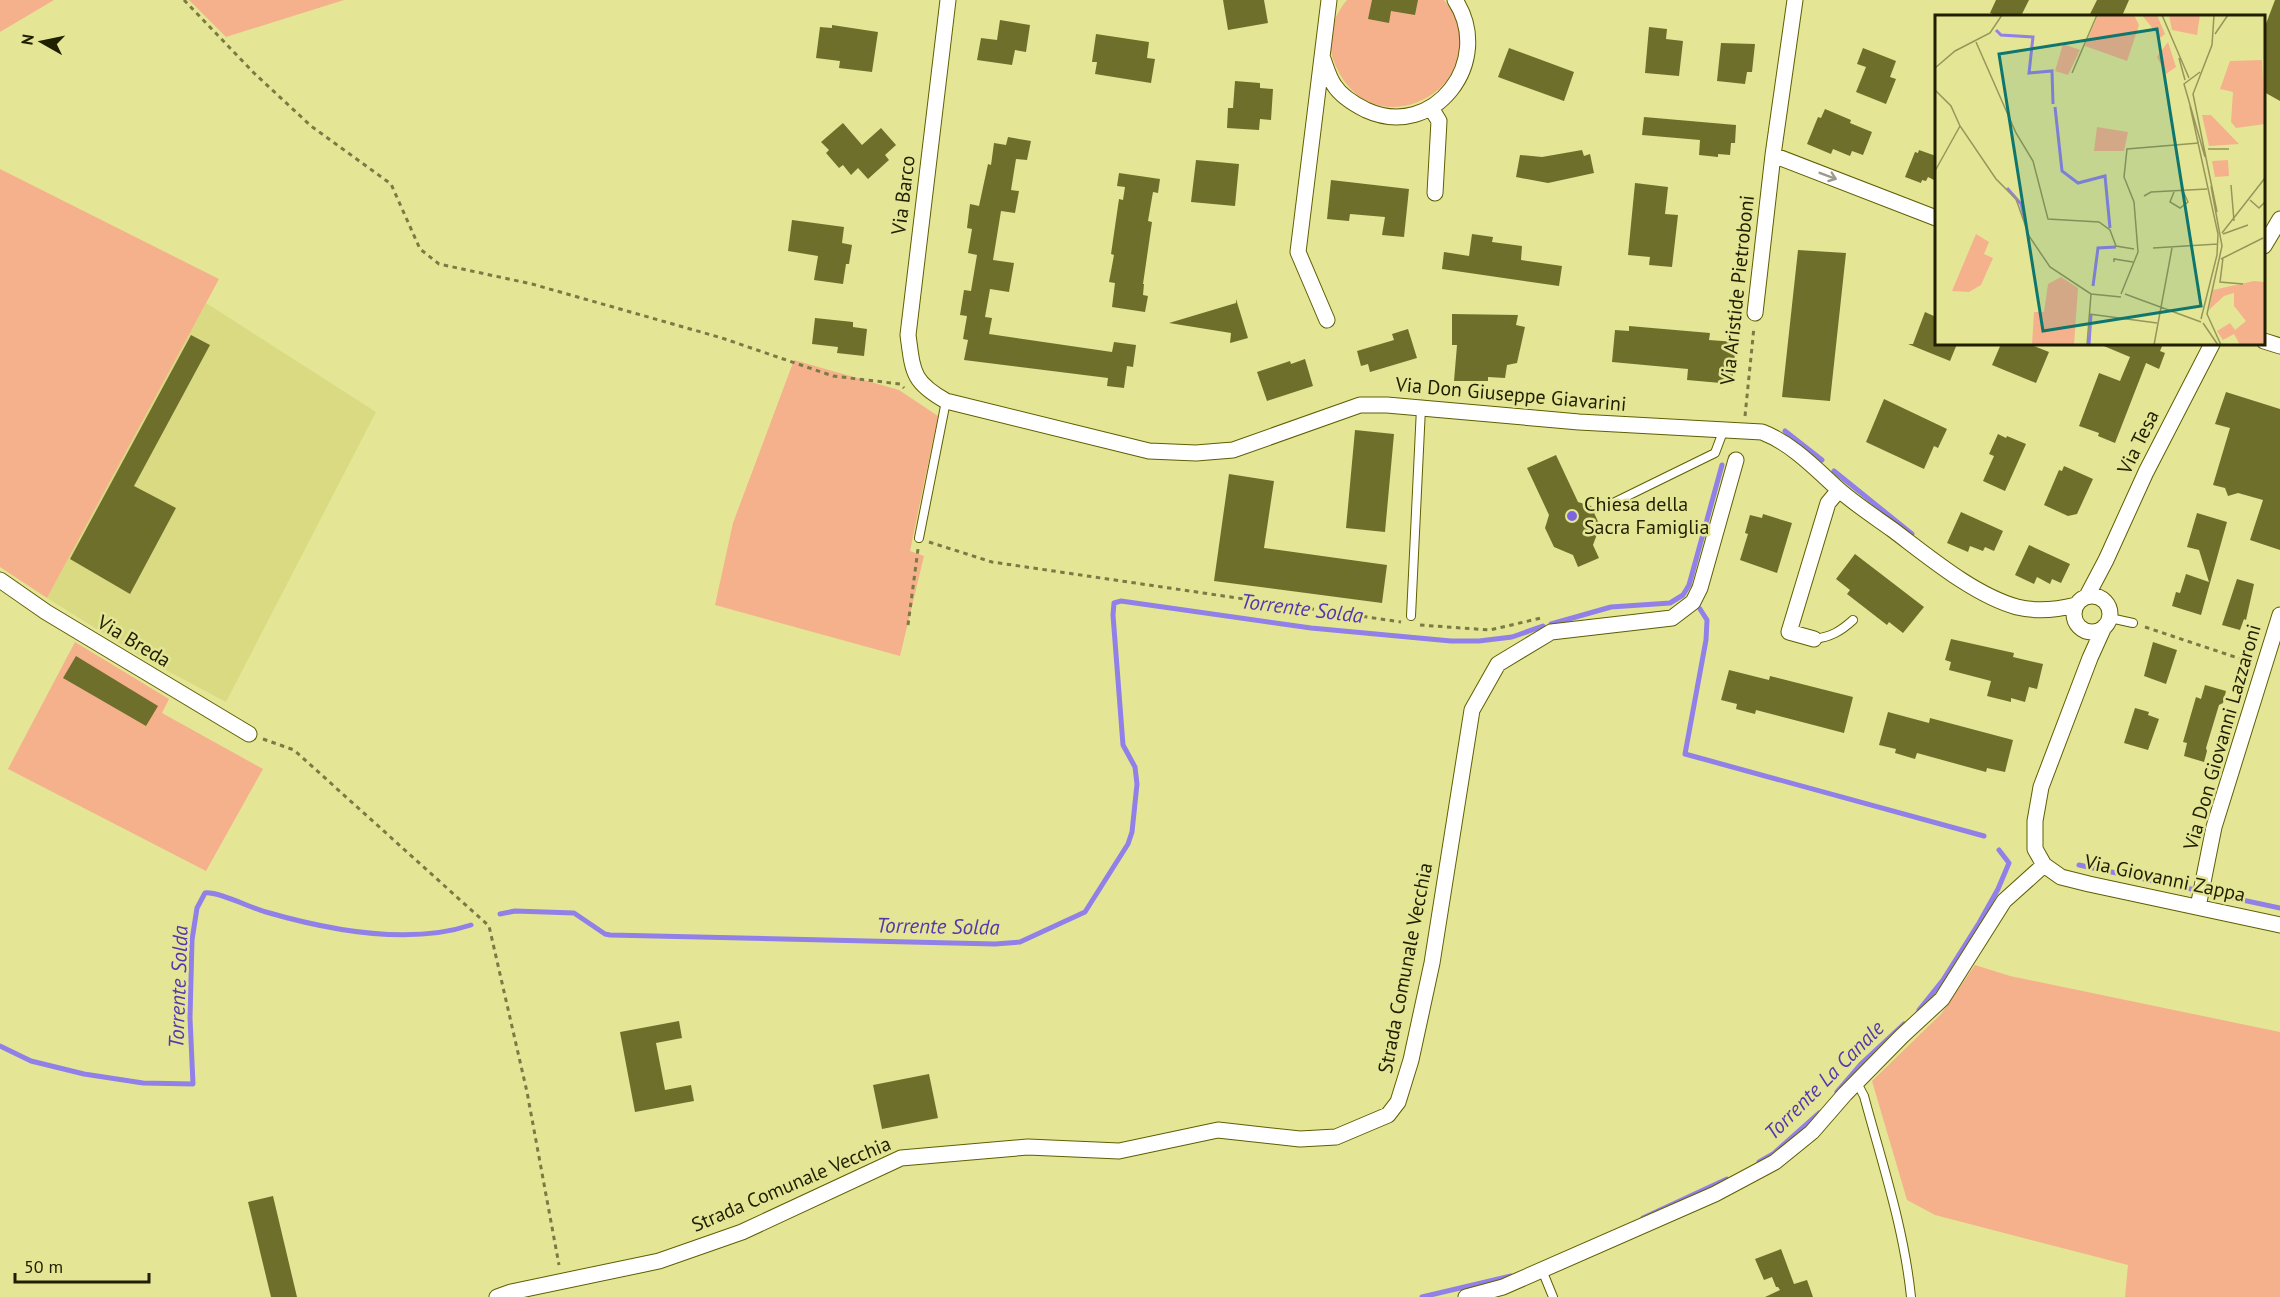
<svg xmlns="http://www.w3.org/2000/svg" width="2280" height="1297" font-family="'PT Sans',sans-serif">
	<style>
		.built { fill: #d9da82 }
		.green { fill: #f5b18c }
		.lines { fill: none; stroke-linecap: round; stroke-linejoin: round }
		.stream { stroke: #9180e7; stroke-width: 5 }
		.building { fill: #6f6f2c }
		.service-casing { stroke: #5f5e02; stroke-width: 10 }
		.minor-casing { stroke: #5f5e02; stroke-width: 17 }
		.path { stroke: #7a7a45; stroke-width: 3; stroke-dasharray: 4.5 4.5; stroke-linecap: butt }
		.service { stroke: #fff; stroke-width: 8 }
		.minor { stroke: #fff; stroke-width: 15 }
		.oneway { stroke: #9b9a8c }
		.poi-dot { fill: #7e65e0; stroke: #e4e696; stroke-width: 2 }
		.labels { text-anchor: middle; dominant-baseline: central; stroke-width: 5; stroke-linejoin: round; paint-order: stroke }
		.street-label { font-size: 20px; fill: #201f00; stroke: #e4e696 }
		.poi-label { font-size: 20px; fill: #201f00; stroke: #e4e696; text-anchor: start }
		.water-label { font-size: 21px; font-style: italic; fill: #5637ae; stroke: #e4e696 }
		.inset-river { fill: none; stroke: #9180e7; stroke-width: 3 }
		.inset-road { fill: none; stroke: #96965a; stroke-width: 1.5 }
		.view { fill: #0f766e; fill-opacity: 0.15; stroke: #0f766e; stroke-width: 3 }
		.inset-edge { fill: none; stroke: #201f00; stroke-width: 3 }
	</style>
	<rect width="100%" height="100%" fill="#e4e696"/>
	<path class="built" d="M206,303L376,412L226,702L145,659L47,598Z"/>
	<path class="green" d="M0,0H54L0,32Z
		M189,0H344L226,37Z
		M1347,0H1444C1509,79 1370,162 1333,59C1326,39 1333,16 1347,0Z
		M0,169L219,279L47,598L0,567Z
		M794,360L899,390L938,416L910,551L924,556L900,656L715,605L733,523Z
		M75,642L169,699L162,713L263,769L206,871L8,769Z
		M1975,965L2010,976L2280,1032V1297H2125L2128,1265L1935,1215L1907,1200L1872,1081L1941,1014Z"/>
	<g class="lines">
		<path class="stream" d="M1785,431L1822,460
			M1834,471L1912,534
			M1700,609L1707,620L1706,640L1685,754L1984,836
			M1551,624L1611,607L1670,603L1683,595L1689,585L1722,465
			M2079,865L2280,908
			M500,914L515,911L574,913L605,934L610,935L995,944L1020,942L1085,912L1128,844L1132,832L1137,784L1135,767L1123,745L1113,615L1114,603L1121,601L1311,628L1451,641H1479L1512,637L1543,626
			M1919,1010L1943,980L1979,923L1998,889L2009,863L1999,850
			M0,1046L31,1061L84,1074L143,1083L193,1084L190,1018L192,940L197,908L205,893C217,891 251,908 266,912C328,930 408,946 471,925
			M1837,1092L1862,1063L1904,1024
			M1759,1162L1773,1154L1819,1113
			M1643,1218L1727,1179
			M1422,1297L1511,1276"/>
	</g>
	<path class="building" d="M1223,0H1264L1268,23L1228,30Z
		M1372,0H1418L1415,15L1391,11L1389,23L1368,19Z
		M1996,0H2029L2021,16H1997L1990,13Z
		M2097,0H2129L2122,16H2089Z
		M2275,0H2280V101L2264,92V29Z
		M1000,20L1030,25L1026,52L1015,50L1012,65L977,60L981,38L997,40Z
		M832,25L878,32L872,72L839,68L840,61L816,58L820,27L832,28Z
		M1649,27L1667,29L1666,39L1683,41L1679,76L1645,73Z
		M1096,34L1149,42L1147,58L1155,59L1151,83L1095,74L1097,62H1092Z
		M1721,43L1755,44L1752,72H1747L1745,84L1717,81Z
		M1509,48L1574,72L1564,101L1498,77Z
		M1863,48L1896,61L1890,77L1896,79L1886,104L1856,92L1866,67L1857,64Z
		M1235,81L1260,83V88L1273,89L1271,120L1260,119L1259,130L1227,128L1228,108H1233Z
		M1825,109L1851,120L1850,123L1872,132L1863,155L1852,151L1850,156L1833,149L1831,154L1807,144L1818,117L1821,118Z
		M1644,117L1736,125L1735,143H1731L1730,155L1718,154V157L1699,155L1700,140L1642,135Z
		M843,123L862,145L881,128L896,145L885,155L889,160L868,179L858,168L851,175L843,165L839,168L826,153L829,150L821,142Z
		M1008,137L1031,141L1027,160L1016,159L1011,190L1019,191L1015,213L1001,211L993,260L1014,263L1009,292L990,289L985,317L992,318L989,334L1112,352L1114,342L1136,345L1133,367L1127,366L1124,388L1107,386L1108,378L964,360L968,340L963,339L967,316L960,315L964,290L971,291L977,255L968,253L972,229L967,228L970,204L979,206L988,164L991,165L994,143L1006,145Z
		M1582,150L1584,156L1590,154L1594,173L1548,183L1516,177L1520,155L1542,157Z
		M1919,150L1936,156V181L1928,177L1926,181L1922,180L1921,183L1905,177L1915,152L1918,153Z
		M1196,160L1239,164L1235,206L1191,202Z
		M1119,173L1160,179L1158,193L1153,192L1148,221L1152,222L1143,284H1144L1143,295L1148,296L1145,312L1112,307L1115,283L1109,282L1114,255L1111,254L1119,199L1123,200L1125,187L1117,186Z
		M1331,180L1409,189L1404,237L1382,235L1385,217L1350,214L1349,221L1327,219Z
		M1635,183L1668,187L1665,214L1678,215L1672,267L1649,265L1650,257L1628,255Z
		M792,220L844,227L842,243L852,245L849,264H846L843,284L814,280L818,256L788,251Z
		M1472,234L1493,237L1492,242L1522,246L1521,260L1562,266L1559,286L1442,269L1444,252L1469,256Z
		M1798,250L1846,253L1830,401L1782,397Z
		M1236,299L1248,338L1230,343L1231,333L1169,323L1236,303Z
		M1925,312L1936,317V344H1957L1950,361L1908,344H1913Z
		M1452,314L1518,315L1516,325L1525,327L1517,363L1507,365L1505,378L1488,377V381H1454L1457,345H1452Z
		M815,318L853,322V327L867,329L864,356L837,353L838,347L812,344Z
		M1629,326L1710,333L1709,340L1736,342L1732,384L1687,380L1688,369L1612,362L1615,330L1629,331Z
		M1408,329L1417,358L1370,372L1368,364L1361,366L1357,351L1394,340L1392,334Z
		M191,335L210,345L134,486L176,508L130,594L70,559Z
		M2001,344H2029L2049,352L2036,383L1992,365Z
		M2099,344H2163L2160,351L2165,353L2159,369L2146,363L2115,443L2098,436L2099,433L2079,426L2099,373L2120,381L2130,357Z
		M1305,359L1313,386L1267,401L1257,372L1290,361L1291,364Z
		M2226,392L2280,409V550L2250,540L2263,500L2238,493L2228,496L2225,488L2213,485L2230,428L2215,424Z
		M1884,399L1947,429L1938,448L1934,446L1924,469L1866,442Z
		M1355,430L1394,434L1385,532L1346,528Z
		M1998,434L2006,438L2007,436L2026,444L2005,491L1983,481L1994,456L1989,454Z
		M1556,455L1578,502L1591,506L1600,526L1593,545L1599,558L1578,567L1573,555L1554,547L1545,528L1549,515L1527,468Z
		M2064,466L2093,479L2077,514L2068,516L2044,505L2059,470L2062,471Z
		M1229,474L1274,481L1264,548L1387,565L1382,603L1214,581Z
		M1961,512L2003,531L1994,551L1985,547L1983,551L1970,546L1968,552L1947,543Z
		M2197,513L2227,522L2201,615L2172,606L2176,592L2180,593L2186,574L2209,582L2199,550L2187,547Z
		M1763,514L1792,523L1777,573L1740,560L1748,534L1745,533L1750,515L1762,518Z
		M2029,545L2070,564L2061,583L2052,579L2050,584L2037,577L2034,584L2015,575Z
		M1855,554L1924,607L1903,633L1889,622L1887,625L1847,594L1850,590L1836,579Z
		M2237,579L2254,584L2246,620L2244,619L2240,630L2222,625Z
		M1951,639L2014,653L2013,657L2043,664L2037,689L2029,687L2025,702L2011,698V702L1987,696L1991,681L1949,670L1951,662L1945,660Z
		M2153,642L2177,650L2166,684L2144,676Z
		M76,656L158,706L146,726L63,678Z
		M1729,670L1769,680L1770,676L1853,697L1844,733L1756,710L1755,714L1736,709L1737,704L1721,700Z
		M2205,685L2226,691L2223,703L2219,705L2206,748L2207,751L2204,762L2184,756L2187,743L2183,742L2196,697L2201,699Z
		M2135,708L2149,712L2148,715L2159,719L2148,750L2124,743Z
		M1888,712L1929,723L1930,718L2013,740L2005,772L1987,768L1986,772L1917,753L1915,759L1895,753L1896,749L1879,745Z
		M679,1021L682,1038L656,1043L665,1090L691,1085L694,1101L635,1112L620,1032Z
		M929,1074L938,1118L882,1129L873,1085Z
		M273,1196L297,1297H271L248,1202Z
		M1781,1249L1794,1284L1807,1280L1813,1297H1765L1780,1290L1778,1287H1776L1772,1277L1764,1280L1755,1259Z"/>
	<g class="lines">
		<g class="service-casing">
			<path id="service" d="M1611,504L1715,453L1724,429
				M919,538L946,401
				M1411,616L1421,408
				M2110,618L2133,623
				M1814,639C1831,637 1841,631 1853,620
				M1857,1083L1864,1096C1882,1163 1904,1228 1911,1297
				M1542,1270L1553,1297"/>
		</g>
		<g class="minor-casing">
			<path id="minor" d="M948,0L908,335C913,372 912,382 946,401L1149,451L1196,453L1233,450L1360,405H1387L1579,422L1762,432C1791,443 1815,468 1838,489C1855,504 1875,517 1893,530C1929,557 1974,595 2017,607C2037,612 2056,610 2076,605
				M1323,59C1326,67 1329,78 1334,85C1341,96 1354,104 1366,110C1434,141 1495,61 1455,0
				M1431,108L1439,121L1435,193
				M1773,155L1936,218
				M2264,246L2280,219
				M1755,313L1773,155L1795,0
				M1327,320L1298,252L1329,0
				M2264,341L2280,346
				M0,580L46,612L249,734
				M2074 614a18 18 0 1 1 36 0a18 18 0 1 1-36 0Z
				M2087,596L2106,560L2146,472L2212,344
				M2104,627L2090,658L2041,787L2035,821V849L2044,865L2061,877L2089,884L2280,925
				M1814,639L1789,632L1828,503L1839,490
				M2198,907L2214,827L2280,615
				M497,1297L511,1292L659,1261L742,1232L901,1158L1028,1147L1119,1151L1218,1130L1300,1139L1336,1137L1388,1115L1398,1102L1411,1060L1432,963L1472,710L1498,664L1551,632L1672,618L1693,602L1700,588L1736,460
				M1466,1297L1503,1287L1715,1194L1775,1162L1812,1132L1845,1094L1902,1036L1942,999L2004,901L2044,865"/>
		</g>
		<path class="path" d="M184,0L254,73L311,126L391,184L420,249L439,264L532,284L722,338L833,376L900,384L904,388
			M1745,416L1754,327
			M929,542L992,562L1401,622
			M908,625L918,549
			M1420,625L1490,630L1541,618
			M2145,627L2250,662
			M263,739L294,750L489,926L527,1092L559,1265"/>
		<use href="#service" class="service"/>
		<use href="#minor" class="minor"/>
	</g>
	<defs><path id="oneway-shaft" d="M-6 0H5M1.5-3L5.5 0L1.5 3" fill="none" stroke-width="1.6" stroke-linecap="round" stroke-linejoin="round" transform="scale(1.5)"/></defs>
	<use class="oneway" href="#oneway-shaft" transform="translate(1828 176) rotate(21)"/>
	<circle class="poi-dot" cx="1572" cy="516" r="6"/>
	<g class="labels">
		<g class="street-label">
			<text transform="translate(903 195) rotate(-83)">Via Barco</text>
			<text transform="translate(1737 290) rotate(-84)">Via Aristide Pietroboni</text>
			<text transform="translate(1511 394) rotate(5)">Via Don Giuseppe Giavarini</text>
			<text transform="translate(2138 442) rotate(-64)">Via Tesa</text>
			<text transform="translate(134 641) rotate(31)">Via Breda</text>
			<text transform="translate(2222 737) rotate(-74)">Via Don Giovanni Lazzaroni</text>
			<text transform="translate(2165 878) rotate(12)">Via Giovanni Zappa</text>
			<text transform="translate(1405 968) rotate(-79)">Strada Comunale Vecchia</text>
			<text transform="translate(791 1184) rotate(-23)">Strada Comunale Vecchia</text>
		</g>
		<g class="poi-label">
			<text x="1584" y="504">Chiesa della<tspan x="1584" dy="23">Sacra Famiglia</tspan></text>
		</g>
		<g class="water-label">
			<text transform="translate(1302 608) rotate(7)">Torrente Solda</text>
			<text transform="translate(938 926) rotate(1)">Torrente Solda</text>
			<text transform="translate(178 987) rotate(-88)">Torrente Solda</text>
			<text transform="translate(1824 1080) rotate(-45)">Torrente La Canale</text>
		</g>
	</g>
	<g transform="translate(1935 15)">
		<rect width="330" height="330" fill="#e4e696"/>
		<path d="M163,0H199L204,10L192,46L150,31ZM207,0H222L230,19L225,23ZM234,0H265L262,20L237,15ZM233,27L241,52L231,59L222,42ZM128,29L145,35L133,60L120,56ZM327,45L330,109L301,113L296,107L298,77L285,74L295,46ZM267,100H276L304,129L274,131ZM162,112L193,117L189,136H159ZM293,145L294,161L280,162L277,146ZM41,219L54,227L49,239L58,243L46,270L34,277L17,276ZM126,262L143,273L139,330H97L99,297H109L113,269ZM319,266L330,267V330H305L299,319L288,325L282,316L295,308L300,315L311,306L299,291V278L289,281L274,295L278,275Z" fill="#f5b18c"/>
		<path class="inset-river" d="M61,15L66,20L98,22L94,58L117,56L118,89M120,92L127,156L143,168L170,161L175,213M72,173L86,189L90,205M158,271L163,233L181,232M154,330L156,299"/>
		<path class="inset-road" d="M227,0L254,63M279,0L277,30L258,79L282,197M280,19L293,0M41,27L81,118L98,146L113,204L164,207L175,215L181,231L199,234M244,43L250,65M0,53L20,36L55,18L67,0M265,57L249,69L270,142M137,58L162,0M0,75L16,91L25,111L61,164L81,184L94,221L115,252L156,279M255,91L283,219L282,240L266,304M273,134H294M0,156L25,111M296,170L299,206M276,171L287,231L272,299L286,330M239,177L235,187L245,193L253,187L248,176M209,181L216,177L272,174M315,185L324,193L330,187M287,218L330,163M288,219L313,210M218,233L283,229M288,243L285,267L308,269M286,244L328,223M179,247V244L198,247M156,279L186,282M186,279L203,237L199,187L189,162L192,134L264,128M190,279L266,307M154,299L222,308M268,308L283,330M152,330L156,279M219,330L237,233"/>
		<path class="view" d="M222,14L266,291L108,316L64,39Z"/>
		<rect width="330" height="330" class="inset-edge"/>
	</g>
	<g transform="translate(42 42) rotate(279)" stroke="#e4e696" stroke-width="4.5" paint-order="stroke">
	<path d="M0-4.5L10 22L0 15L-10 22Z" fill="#201f00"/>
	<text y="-9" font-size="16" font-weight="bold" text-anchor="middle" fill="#201f00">N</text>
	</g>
	<path d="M15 1273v9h134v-9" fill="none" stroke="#201f00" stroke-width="3"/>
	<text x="24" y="1273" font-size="18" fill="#201f00" stroke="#e4e696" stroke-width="4.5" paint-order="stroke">50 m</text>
</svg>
